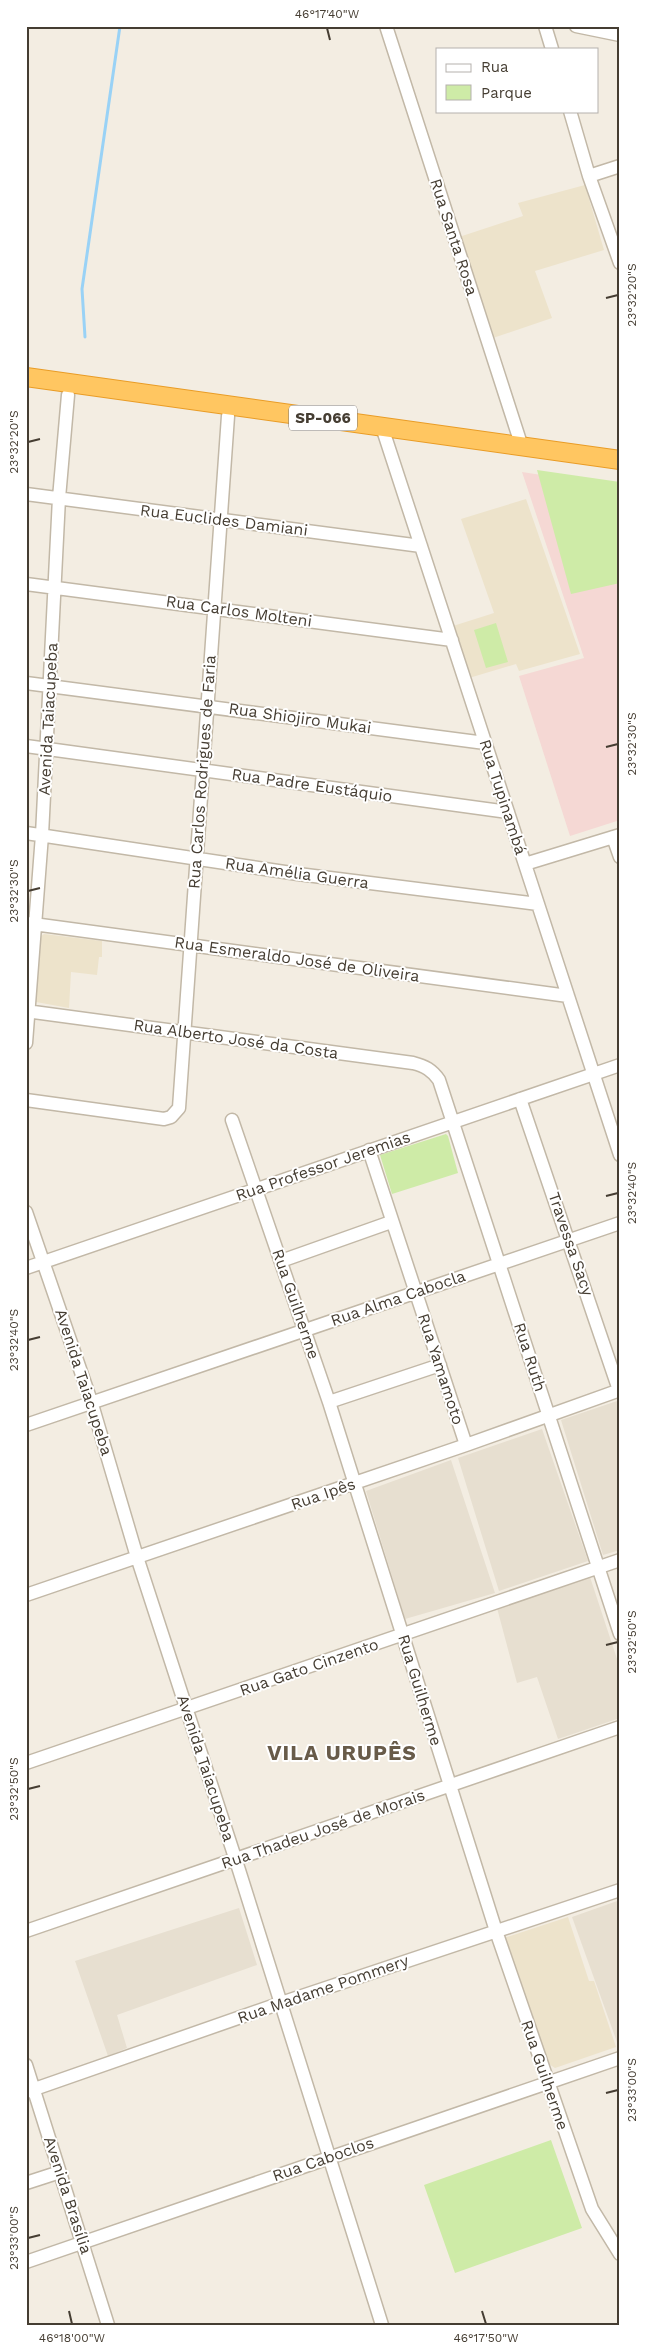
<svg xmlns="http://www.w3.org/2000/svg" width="646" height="2351" font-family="'Work Sans',sans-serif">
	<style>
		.residential { fill: #e7dfd0 }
		.education { fill: #ede3cb }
		.medical { fill: #f5d8d4 }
		.green { fill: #ceeba7 }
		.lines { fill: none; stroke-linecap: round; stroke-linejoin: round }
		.stream { stroke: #99d2f6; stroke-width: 3 }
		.minor-casing { stroke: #c2b8a7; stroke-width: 15 }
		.highway-casing { stroke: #e99c26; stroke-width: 20 }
		.minor { stroke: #fff; stroke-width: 12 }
		.highway { stroke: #ffc661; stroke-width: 18 }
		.ticks { fill: none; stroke: #453d32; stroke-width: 2 }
		.labels { text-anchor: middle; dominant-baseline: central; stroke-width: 4; stroke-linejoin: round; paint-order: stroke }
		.shield { fill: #fff; stroke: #7d7770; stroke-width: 1 }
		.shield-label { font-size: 15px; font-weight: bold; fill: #453d32 }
		.street-label { font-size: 16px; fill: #453d32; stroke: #fff }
		.district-label { font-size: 21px; font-weight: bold; letter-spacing: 1px; fill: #685b49; stroke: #fff }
		.neatline { fill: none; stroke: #453d32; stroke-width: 2 }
		.ticks-label { font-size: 12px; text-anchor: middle; fill: #453d32 }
	</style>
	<rect width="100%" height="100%" fill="#f3ede2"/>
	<path class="residential" d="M620,1400V1550L603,1555L561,1420Z
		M542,1429L588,1561L499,1591L458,1458Z
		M451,1460L495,1593L405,1619L366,1491Z
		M590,1577L620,1668V1718L558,1739L537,1677L517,1683L497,1608Z
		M620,1900V2041L617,2042L572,1917Z
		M239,1908L257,1965L117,2015L127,2048L108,2056L75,1961Z"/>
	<path class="education" d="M585,185L604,250L535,271L552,318L490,339L456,238L523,216L518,203Z
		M526,499L580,654L519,671L516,664L469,678L453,626L494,613L461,519Z
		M44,934L102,941V957H99L97,975L71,972L69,1008L36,1002L40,937Z
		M568,1917L589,1981H594L616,2047L555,2068L546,2062L504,1938Z"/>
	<path class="medical" d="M522,472L620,487V820L570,836L519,676L584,658Z"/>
	<path class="green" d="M537,470L620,482V583L571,594Z
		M496,623L508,662L486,668L474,630Z
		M446,1134L448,1136L458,1173L392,1194L380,1155Z
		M551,2140L582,2228L455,2273L424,2185Z"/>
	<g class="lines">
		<path class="stream" d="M85,337L82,289L120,26"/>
		<g class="minor-casing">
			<path id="minor" d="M386,26L522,447
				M545,26L552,49
				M576,26L620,35
				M570,111L589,176L620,263
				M589,176L620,166
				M382,427L620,1155
				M26,494L421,546
				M26,584L452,640
				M26,683L485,743
				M26,746L508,812
				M26,833L298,874L538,904
				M613,837L620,857
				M525,864L620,835
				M26,923L568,996
				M26,1011L413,1063C425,1066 432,1070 439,1080L620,1634
				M26,1043L42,835L59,498L68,395
				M520,1099L619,1390
				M26,1100L164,1119L171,1117L179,1108L228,416
				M232,1120L329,1402L496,1931L592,2209L620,2254
				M369,1150L466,1445
				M26,1212L91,1401L137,1557L239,1870L382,2325
				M281,1261L391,1222
				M26,1268L620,1065
				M329,1402L440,1365
				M26,1425L620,1223
				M26,1595L466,1445L620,1390
				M26,1763L620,1560
				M26,1931L620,1727
				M26,2065L108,2325
				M26,2092L281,2003L620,1890
				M26,2183L60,2172
				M26,2262L620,2058"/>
		</g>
		<g class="highway-casing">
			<path id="highway" d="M26,377L620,460"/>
		</g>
		<use href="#minor" class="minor"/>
		<use href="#highway" class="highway"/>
	</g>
	<path class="ticks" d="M327,28L330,40M606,298L618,295M28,442L40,439M606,747L618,744M28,891L40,888M606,1196L618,1193M28,1340L40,1337M606,1645L618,1642M28,1789L40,1786M606,2093L618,2090M28,2238L40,2235M69,2311L72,2324M482,2311L486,2324"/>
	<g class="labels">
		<rect class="shield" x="289" y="405.5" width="68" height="25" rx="4"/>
		<g class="shield-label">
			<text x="323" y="418">SP-066</text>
		</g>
		<g class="street-label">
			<text transform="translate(454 237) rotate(72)">Rua Santa Rosa</text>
			<text transform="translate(224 520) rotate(7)">Rua Euclides Damiani</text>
			<text transform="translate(239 611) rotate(8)">Rua Carlos Molteni</text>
			<text transform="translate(300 718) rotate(8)">Rua Shiojiro Mukai</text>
			<text transform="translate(48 719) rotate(-87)">Avenida Taiacupeba</text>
			<text transform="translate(202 772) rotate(-86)">Rua Carlos Rodrigues de Faria</text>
			<text transform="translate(312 785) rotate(8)">Rua Padre Eustáquio</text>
			<text transform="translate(503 797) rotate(72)">Rua Tupinambá</text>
			<text transform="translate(297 873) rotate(8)">Rua Amélia Guerra</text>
			<text transform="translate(297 959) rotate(8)">Rua Esmeraldo José de Oliveira</text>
			<text transform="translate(236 1039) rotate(8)">Rua Alberto José da Costa</text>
			<text transform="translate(323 1166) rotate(-19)">Rua Professor Jeremias</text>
			<text transform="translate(571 1244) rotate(71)">Travessa Sacy</text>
			<text transform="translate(398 1298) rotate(-19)">Rua Alma Cabocla</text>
			<text transform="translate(296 1304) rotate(71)">Rua Guilherme</text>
			<text transform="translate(530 1357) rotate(72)">Rua Ruth</text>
			<text transform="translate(441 1369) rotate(72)">Rua Yamamoto</text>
			<text transform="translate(84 1382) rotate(72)">Avenida Taiacupeba</text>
			<text transform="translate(323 1494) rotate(-19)">Rua Ipês</text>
			<text transform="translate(309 1667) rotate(-19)">Rua Gato Cinzento</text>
			<text transform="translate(420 1690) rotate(73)">Rua Guilherme</text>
			<text transform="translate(206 1768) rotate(72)">Avenida Taiacupeba</text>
			<text transform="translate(323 1829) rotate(-19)">Rua Thadeu José de Morais</text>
			<text transform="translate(323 1989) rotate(-19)">Rua Madame Pommery</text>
			<text transform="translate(545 2075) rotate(71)">Rua Guilherme</text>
			<text transform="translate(323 2159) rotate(-19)">Rua Caboclos</text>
			<text transform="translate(68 2195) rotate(72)">Avenida Brasília</text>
		</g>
		<g class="district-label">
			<text x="342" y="1752">VILA URUPÊS</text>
		</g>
	</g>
	<rect width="646" height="2351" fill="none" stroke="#ffffff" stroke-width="55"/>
	<rect x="436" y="48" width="162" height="65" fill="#ffffff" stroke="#b5b1ad"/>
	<rect x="446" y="64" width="25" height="8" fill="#ffffff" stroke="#b5b1ad"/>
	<text x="481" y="72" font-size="15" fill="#453d32">Rua</text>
	<rect x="446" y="85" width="25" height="15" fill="#ceeba7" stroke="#b5b1ad"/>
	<text x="481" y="98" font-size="15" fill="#453d32">Parque</text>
	<rect x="28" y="28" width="590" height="2296" class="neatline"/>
	<g class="ticks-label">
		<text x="327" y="18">46°17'40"W</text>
		<text transform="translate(632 295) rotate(-90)" y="4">23°32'20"S</text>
		<text transform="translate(14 442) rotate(-90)" y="4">23°32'20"S</text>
		<text transform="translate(632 744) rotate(-90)" y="4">23°32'30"S</text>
		<text transform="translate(14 891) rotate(-90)" y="4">23°32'30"S</text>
		<text transform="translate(632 1193) rotate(-90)" y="4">23°32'40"S</text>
		<text transform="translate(14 1340) rotate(-90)" y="4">23°32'40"S</text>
		<text transform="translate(632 1642) rotate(-90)" y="4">23°32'50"S</text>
		<text transform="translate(14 1789) rotate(-90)" y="4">23°32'50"S</text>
		<text transform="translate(632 2090) rotate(-90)" y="4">23°33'00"S</text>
		<text transform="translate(14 2238) rotate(-90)" y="4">23°33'00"S</text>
		<text x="72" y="2342">46°18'00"W</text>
		<text x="486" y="2342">46°17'50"W</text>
	</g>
</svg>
